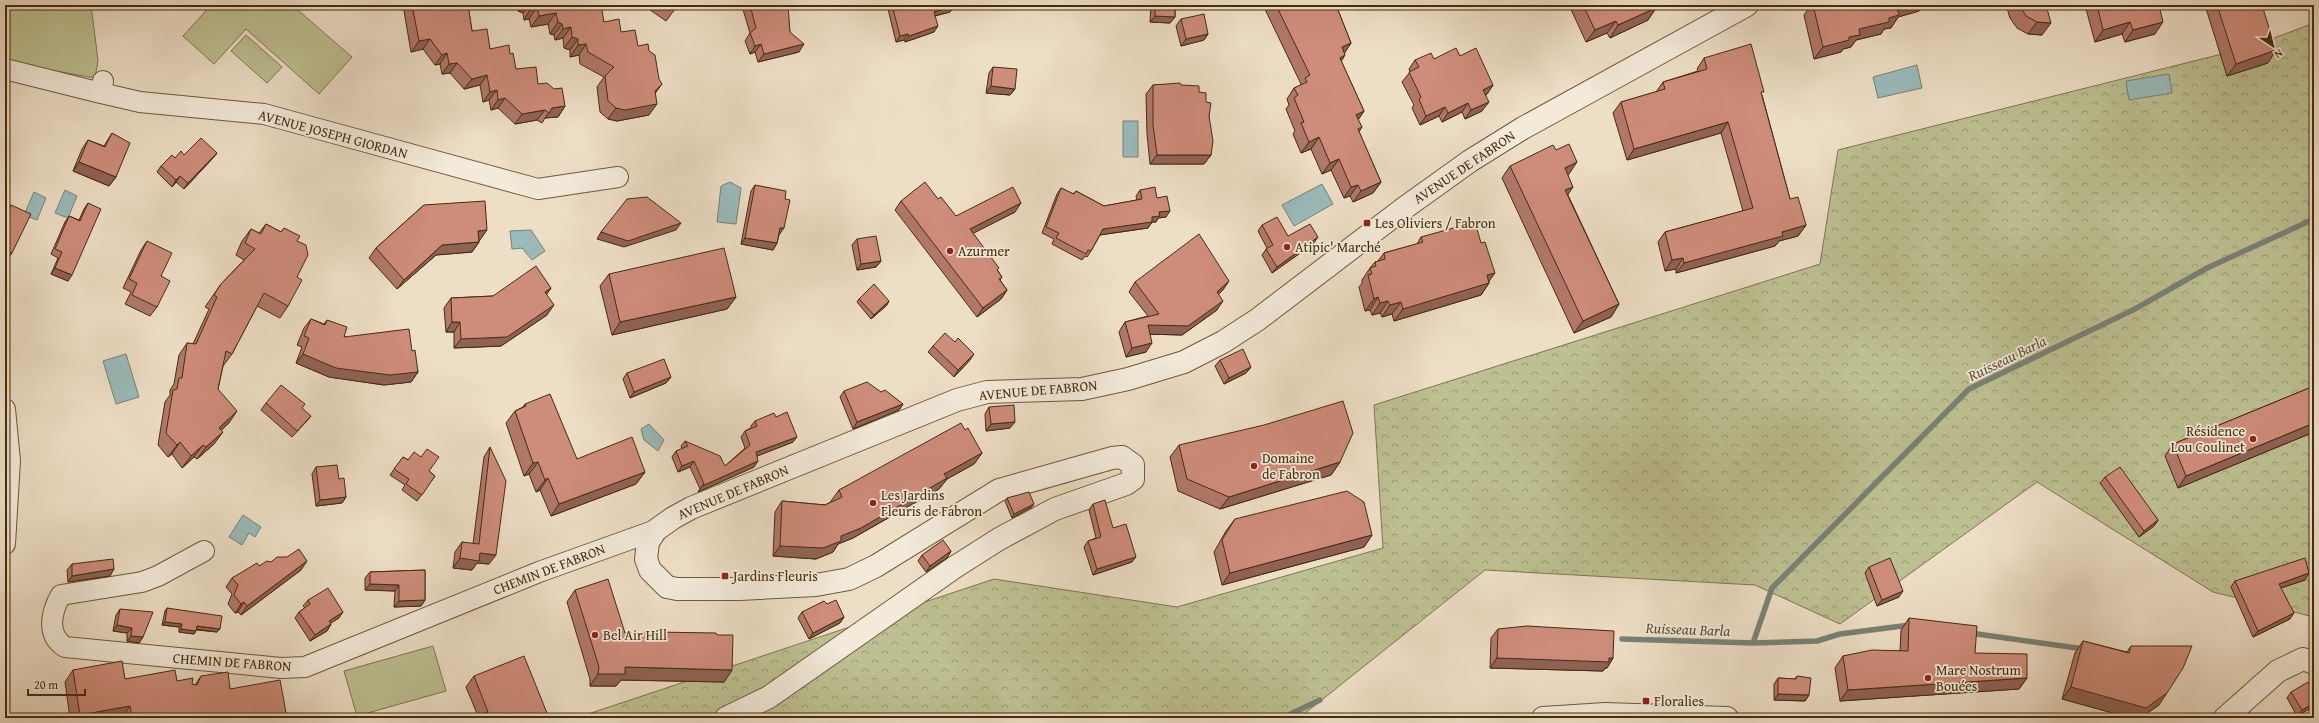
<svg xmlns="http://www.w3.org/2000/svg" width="2319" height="723" font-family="'Gentium Book Plus',serif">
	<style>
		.green { fill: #bdc092; stroke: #807650 }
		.forest { fill: url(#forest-crowns); stroke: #807650 }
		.water { fill: #9abbbb; stroke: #788276 }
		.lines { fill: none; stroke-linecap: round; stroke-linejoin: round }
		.stream { stroke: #788276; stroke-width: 5.5 }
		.minor-casing { stroke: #6e593c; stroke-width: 22 }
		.tertiary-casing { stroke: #6e593c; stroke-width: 24 }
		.minor { stroke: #f3eada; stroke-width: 20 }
		.tertiary { stroke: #f3eada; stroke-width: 22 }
		.wall { fill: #b1786a; stroke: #442d0e }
		.shaded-wall { fill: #906256; stroke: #442d0e }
		.building { fill: #ce8c7b; stroke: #442d0e }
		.poi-dot { fill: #8f2418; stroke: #f3eada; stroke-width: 1.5 }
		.labels { text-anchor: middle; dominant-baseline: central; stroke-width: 3.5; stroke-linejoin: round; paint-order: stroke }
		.street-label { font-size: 14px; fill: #442d0e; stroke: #f3eada }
		.poi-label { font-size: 14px; fill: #442d0e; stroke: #f3eada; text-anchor: start }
		.water-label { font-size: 15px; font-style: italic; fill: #5a5039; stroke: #f3eada }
	</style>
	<defs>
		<pattern id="forest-crowns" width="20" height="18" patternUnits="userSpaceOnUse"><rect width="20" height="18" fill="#bdc092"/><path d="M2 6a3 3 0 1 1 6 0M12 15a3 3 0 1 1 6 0" fill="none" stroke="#9b9c76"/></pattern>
	</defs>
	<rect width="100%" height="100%" fill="#eddec6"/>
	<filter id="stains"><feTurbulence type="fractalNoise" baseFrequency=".005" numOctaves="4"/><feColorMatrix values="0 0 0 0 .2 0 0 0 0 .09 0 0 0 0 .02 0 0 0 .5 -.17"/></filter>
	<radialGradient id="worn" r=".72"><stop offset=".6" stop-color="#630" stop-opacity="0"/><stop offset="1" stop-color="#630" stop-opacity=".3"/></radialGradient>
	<path class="green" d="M12,5H91L98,60L95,78L5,62V18Z
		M211,5H292L352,57L319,94L246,29L214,64L183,36Z
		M246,35L282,67L267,83L231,51Z
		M433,646L446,691L357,716L344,671Z"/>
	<path class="forest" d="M2314,23V617L2213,592L2037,482L1840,624L1755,585L1485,570L1299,718H584L588,714L994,579L1177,607L1383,548L1374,405L1820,264L1838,150L2250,47Z"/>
	<path class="water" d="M1917,65L1922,88L1878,98L1873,77Z
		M2169,74L2172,93L2129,100L2126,81Z
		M1123,121H1138V157H1123Z
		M730,182L741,188L736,224L717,222L721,186Z
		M1322,184L1333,204L1294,226L1282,205Z
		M65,190L77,196L68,218L55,213Z
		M34,192L46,198L37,220L24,215Z
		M531,230L545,251L532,260L522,248L512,249L510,231Z
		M126,354L139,397L116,404L103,361Z
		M649,424L664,440L658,451L644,440L641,429Z
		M243,515L261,527L255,537L249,533L242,545L229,537Z"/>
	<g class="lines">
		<path class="stream" d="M1970,633L2084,649
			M1622,639L1753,643L1772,588L1969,389L2135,309L2207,268L2314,219
			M1753,643L1817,641L1840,634L1910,625
			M1282,718L1320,700"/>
		<g class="minor-casing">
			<path id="minor" d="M5,69L101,93L103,81
				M101,93L140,102L264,114L538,189L618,177
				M5,409L10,461L5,544
				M204,551L158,576L142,582L61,595C51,612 46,635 65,647L281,668L305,667L539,572L656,530"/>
		</g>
		<g class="tertiary-casing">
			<path id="tertiary" d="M726,718L769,697L955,567L999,539L1055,509L1126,484L1133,479V465L1122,457L1112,458L999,490L876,566L849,579L816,585L740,589H677L667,587L650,570L646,559L648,542L656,530L673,518L691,508L957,400L987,392L1082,389L1128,379L1184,362L1223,342L1257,320L1403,209L1470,161L1523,128L1747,5
				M1543,718L1605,714L1727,718
				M2225,718L2278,671L2303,659L2314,663"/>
		</g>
		<use href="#minor" class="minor"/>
		<use href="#tertiary" class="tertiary"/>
	</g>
	<path class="wall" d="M403,5H468L472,31L490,49L510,54L516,69L538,84L565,106L558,117L545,118L542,123L537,120L515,124L498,108L491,110L489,100L483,102L480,85L464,89L450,73L442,74L440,64L435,65L423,49L411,52Z
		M517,5H591L604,22L621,32L638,46L655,94L649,115L617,121L608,119L600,112L597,87L604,77L580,64L579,55L570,57V50L564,48L563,38L555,40L554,35L550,34L548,24L531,27L529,19L524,20L523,13L518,11Z
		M643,5H678L666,21Z
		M737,5H784L790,32L799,52L758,62L755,52L750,54L745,41L750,33L742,6Z
		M890,5H954L950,12L935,16L934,32L905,42L904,40L896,42L888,9Z
		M1151,5H1175V17L1170,23L1150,22Z
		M1263,5H1336L1351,43L1344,53L1341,61L1364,111L1358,120L1362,127L1359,132L1381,182L1373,193L1353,202L1350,196L1344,198L1331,170L1322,174L1311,149L1301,153L1293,134L1295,131L1286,109L1289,105L1287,99L1294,88L1299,86L1301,84Z
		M1569,5H1655L1656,8L1648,20L1610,38L1607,33L1586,42Z
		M1811,5H1938L1920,9L1919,11L1898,17L1891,28L1884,29L1881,34L1856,40L1851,47L1843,49L1841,52L1814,59L1804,15Z
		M2006,5H2046L2042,35L2028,34L2017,28L2010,18Z
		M2085,5H2159L2155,34L2125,42L2122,34L2095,42Z
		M2205,5H2262L2268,63L2227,76Z
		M1181,19L1208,34L1204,40L1181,46L1176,26Z
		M1460,56L1493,85L1487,94L1486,95L1482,111L1465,119L1462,112L1442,122L1439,116L1420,125L1412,108L1414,105L1402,82L1410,72L1409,69L1415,60L1434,59Z
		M1704,58L1762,95L1790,199L1806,225L1798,236L1779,241L1775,246L1676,273V269L1665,271L1658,242L1665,232L1743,211L1721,133L1627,160L1613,113L1621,102L1656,92L1663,82L1698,71L1697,69Z
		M993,67L1015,89L1010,95L986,93L989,73Z
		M1153,85H1181L1199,92L1206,102L1209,116L1211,155L1204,164H1150L1147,134L1146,94Z
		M112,133L116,177L109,186L73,171L82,149L88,140L104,146Z
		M217,153L212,159L184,189L176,182L172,187L157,172L161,166L175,158L184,155Z
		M1510,166L1569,174L1568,175V195L1619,304L1611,317L1574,333L1502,178Z
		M755,185L779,235L777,243L773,250L741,244L751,191Z
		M1061,188L1073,194L1076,191L1104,206L1137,200L1136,196L1140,190L1157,198L1166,217L1158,218L1156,222H1152L1148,228L1100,235L1091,251L1087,257L1085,256L1082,260L1052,244L1054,239L1042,233L1057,194Z
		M938,199L956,216L1015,212L973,233L998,271L1002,277L1000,280L1007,290L1001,299L977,317L895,210L901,201Z
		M88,203L68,281L51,274L58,258L51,254L65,222L69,216L79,220L84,209Z
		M11,205L12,253L7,259L5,258V215Z
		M424,205L480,240H479V242L472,252L436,255L397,289L369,258L376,248Z
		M266,224L281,232L284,228L297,241V277L288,306L280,318L257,306L232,354L223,366L218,389L229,423L221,430L214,444L197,459L194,457L182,468L172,454L168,457L158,445L165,402L170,395V390L174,384L179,355L187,343L193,344L209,309L205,307L221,284L244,260L236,255L242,241L251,229L259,233Z
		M1262,225L1288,236L1313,244L1272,273L1262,255L1267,248L1258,231Z
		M1421,237L1489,281V283L1481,295L1394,321L1392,314L1382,317L1380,313L1372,315L1370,310L1365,311L1359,287L1362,283V280L1370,268L1375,262L1378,261L1384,253L1417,244Z
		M857,239L881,261L876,267L857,270L852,245Z
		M147,241L161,276L157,307L150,316L125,304L131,292L123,288L141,250Z
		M609,274L736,297L727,309L612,335L600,286Z
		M1135,282L1223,290L1218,294L1217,310L1182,335L1150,334L1146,352L1126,357L1119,332L1125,322L1148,316L1129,292Z
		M551,288L546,295L547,315L501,346L454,348V332H446L444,308L451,298L493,296Z
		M859,299L887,305L871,319L857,302Z
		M311,319L324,324L327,320L344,337L412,351L418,372L411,382L384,385L329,377L296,363L302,347L297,345L304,328Z
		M955,342L970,360L954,377L928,352L933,346Z
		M1220,360L1251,367L1246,373L1224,384L1215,366Z
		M627,373L671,377L666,383L630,398L623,379Z
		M2314,386V432L2178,488L2165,456L2173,444Z
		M844,391L903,404L899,410L853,429L840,397Z
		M266,403L311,416L306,422L292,437L261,410Z
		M525,404L577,459L645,472L636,484L551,516L540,490L536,492L529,474L524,476L506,423L515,411L523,407Z
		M989,407L1010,428L986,431L985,414Z
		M776,417L793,442L757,456L754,467L698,492L700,489L690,467L678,472L672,457L676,451L682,449L681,446L685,441L725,466L745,448L741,437L745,431L751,428V426L755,421Z
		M965,430L982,453L974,464L947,479L939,489L853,538L838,544L833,552L816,559L773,556L775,512L782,501L825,505L831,502V501L839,490Z
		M1179,445L1340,462L1331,475L1220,509L1178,491L1170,457Z
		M490,447L489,564L477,563L472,570L453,568L455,552L462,542L473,544L484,457Z
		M403,457L429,471L435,476L417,501L402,490L405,485L390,475Z
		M316,467L339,479L346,497L342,503L316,506L312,474Z
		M2105,477L2158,520L2154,526L2139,537L2100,483Z
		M1007,498L1032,507L1012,518L1005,501Z
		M1093,504L1113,528L1132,562L1093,575L1084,547L1088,541L1096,538L1089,510Z
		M1235,519L1372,535L1364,547L1222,585L1214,552L1226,531Z
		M951,551L947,558L926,572L918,561L922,555Z
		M72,564L110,576L68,582L67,570Z
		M259,566L301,570L241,615L238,612L235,613L228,604L232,594L226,587L232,578Z
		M1869,567L1899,597L1877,606L1865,573Z
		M425,570V600L421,606L394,607L395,591L365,590V578L370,572Z
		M2305,580L2281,588L2290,619L2253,637L2231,587L2235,581Z
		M575,590L625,633L732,670L724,682L621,680L616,686H590V679L567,602Z
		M308,600L339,618L330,623L331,624L327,631L310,641L295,618L299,612L305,608L303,606Z
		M827,604L844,617L840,623L809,639L798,618L802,612Z
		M167,608L217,632L196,630L194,634L179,632V627L162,625L165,611Z
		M120,609L143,637L139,643L127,641V633L113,631L116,615Z
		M1909,618L1975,653L2027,678L2019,689L1840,701L1835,668L1843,656L1900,651L1901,630Z
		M1498,629L1613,658L1607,668H1605L1603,671L1490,668L1491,638Z
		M2083,641L2127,652L2131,646L2159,705L2140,718H2131L2062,699L2075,653Z
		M73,670L125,679L177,681L195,685L201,676L230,689L287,718H70L65,682Z
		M474,676L549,718L478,716L466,687Z
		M1797,676L1809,695L1805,701L1774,700V684L1778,678L1795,679Z
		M2291,692L2314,693V706L2297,716L2287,698Z"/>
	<path class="shaded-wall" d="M522,5H528L523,13L518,11Z
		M1906,5H1938L1920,9L1919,11L1898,17L1891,28L1884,29L1881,34L1856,40L1851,47L1843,49L1841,52L1814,59L1823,47L1849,37L1859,29L1897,7Z
		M954,6L950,12L930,17L934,12Z
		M537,7L529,19L524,20L531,8Z
		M1656,8L1648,20L1610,38L1618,25Z
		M556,13L548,24L531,27L539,16Z
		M1155,16L1175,17L1170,23L1150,22Z
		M1616,21L1607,33L1586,42L1595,30Z
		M558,22L562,24L554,35L550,34Z
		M2037,22L2051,23L2042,35L2028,34Z
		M2130,22L2122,34L2095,42L2103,30Z
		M2163,22L2155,34L2125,42L2133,30Z
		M938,26L934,32L905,42L909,36Z
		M571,27L563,38L555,40L563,29Z
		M908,34L904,40L896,42L900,36Z
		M1208,34L1204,40L1181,46L1186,39Z
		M572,37L578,39L570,50L564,48Z
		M430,39L423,49L411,52L419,41Z
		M1351,43L1344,54L1342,47Z
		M586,44L579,55L570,57L578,45Z
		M761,44L755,52L750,54L755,46Z
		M804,44L799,52L758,62L764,54Z
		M2276,50L2268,63L2227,76L2236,64Z
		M447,53L440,64L435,65L442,55Z
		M1345,55L1338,67L1340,58Z
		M457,63L450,73L442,74L449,64Z
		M487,75L480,85L464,89L472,79Z
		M662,84L654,95L655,91Z
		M1493,85L1487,94L1477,99L1483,90Z
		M991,86L1015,89L1010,95L986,93Z
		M497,90L489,100L483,102L490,92Z
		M505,98L498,108L491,110L498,100Z
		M1489,102L1482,111L1465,119L1471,110Z
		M1468,103L1462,112L1442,122L1448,113Z
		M657,104L649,115L617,121L608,119L616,108Z
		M565,106L558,117L545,118L552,108Z
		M1445,107L1439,116L1420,125L1426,116Z
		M545,110L537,120L515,124L522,114Z
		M1364,111L1356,123V115Z
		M1728,122L1721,133L1627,160L1634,149Z
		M1319,137L1311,149L1301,153L1309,142Z
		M217,153L212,159L184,189L188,183Z
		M1157,155H1211L1204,164H1150Z
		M1339,159L1331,170L1322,174L1330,163Z
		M79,162L116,177L109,186L73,171Z
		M1577,162L1569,174L1556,181L1565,168Z
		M180,176L176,182L172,187L176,180Z
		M1381,182L1373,193L1353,202L1361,191Z
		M1358,185L1350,196L1344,198L1351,187Z
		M1573,187L1565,199V190Z
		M1021,203L1015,212L964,238L970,229Z
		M1170,211L1166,217L1158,218L1156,222H1152L1148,228L1099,235L1103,229L1152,217L1159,212Z
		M681,223L676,230L624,247L597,239L601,232Z
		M1806,225L1798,236L1779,241L1775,246L1676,273L1684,263L1782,232Z
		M780,228H784L779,235H776Z
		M487,230L480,240H472L478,231Z
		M1318,237L1313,244L1272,273L1277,267Z
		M745,238L777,243L773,250L741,244Z
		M479,242L472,252L436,255L397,289L404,280L442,245Z
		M5,250L12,253L7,259L5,258Z
		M1683,258L1676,269L1665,271L1672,260Z
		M881,261L876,267L857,270L861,264Z
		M55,268L72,275L68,281L51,274Z
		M1495,273L1487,284L1489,283L1481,295L1394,321L1403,309L1487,275Z
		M1229,281L1223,290L1211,301L1217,292Z
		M551,288L544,298L545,292Z
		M1007,290L1001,299L977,317L983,308Z
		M736,297L727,309L612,335L620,322Z
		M1378,297L1370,310L1365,311L1374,299Z
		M889,301L887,305L871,319L874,315Z
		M1223,301L1217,310L1182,335L1141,334L1148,325Z
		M1388,301L1380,313L1372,315L1380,303Z
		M1401,302L1392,314L1382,317L1390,305Z
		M1619,304L1611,317L1574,333L1583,321Z
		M554,305L547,315L501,346L454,348L461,339Z
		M452,322H460L454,332H446Z
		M1152,343L1146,352L1126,357L1132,348Z
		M303,354L418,372L411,382L384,385L329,377L296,363Z
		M974,354L970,360L954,377L958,370Z
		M1251,367L1246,373L1224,384L1229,378Z
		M671,377L666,383L630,398L634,392Z
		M903,404L899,410L853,429L857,422Z
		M237,411L229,423L211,440L219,428Z
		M1015,422L1010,428L986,431L991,424Z
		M2314,423V432L2178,488L2186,476Z
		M223,432L214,444L197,459L206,447Z
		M797,437L793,442L752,458L756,452Z
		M180,442L172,454L168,457L177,445Z
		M203,445L194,457L182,468L191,456Z
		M982,453L974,464L947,479L939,489L853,538L838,544L833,552L816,559L773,556L780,546L841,536L944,474Z
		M694,461L690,467L678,472L682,466Z
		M758,461L754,467L698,492L702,486Z
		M538,462L529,474L524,476L533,463Z
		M1340,462L1331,475L1220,509L1229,497Z
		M645,472L636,484L551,516L559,504Z
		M548,478L540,490L536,492L545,480Z
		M346,497L342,503L316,506L320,500Z
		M1034,504L1032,507L1012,518L1014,514Z
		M2158,520L2154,526L2139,537L2144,531Z
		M1372,535L1364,547L1222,585L1230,573Z
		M951,551L947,558L926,572L930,566Z
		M480,553L496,555L489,564L477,563L472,570L453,568L460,558Z
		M1136,557L1132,562L1093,575L1097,569Z
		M307,561L301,570L241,615L247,606Z
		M114,569L110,576L68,582L72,576Z
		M2309,573L2305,580L2275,590L2279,584Z
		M370,584L399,585L395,591L365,590Z
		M1903,591L1899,597L1877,606L1882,600Z
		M425,600L421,606L394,607L399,601Z
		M244,602L238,612L235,613L241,604Z
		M343,612L339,618L325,627L329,621Z
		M2294,613L2290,619L2253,637L2258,631Z
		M844,617L840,623L809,639L813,633Z
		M165,622L182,624L179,627L162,625Z
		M331,624L327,631L310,641L315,635Z
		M117,625L132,628L127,633L113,631Z
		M197,626L220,629L217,632L194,629Z
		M181,629L196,631L194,634L179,632Z
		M131,636L143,637L139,643L127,641Z
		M1497,658H1613L1607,668H1605L1603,671L1490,668Z
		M625,667L732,670L724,682L621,680L616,686H590L598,674Z
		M2027,678L2019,689L1840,701L1848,690Z
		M2071,687L2167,693L2159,705L2140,718H2131L2062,699Z
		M1778,694L1809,695L1805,701L1774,700Z
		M2314,703V706L2297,716L2302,710Z
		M130,706L122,718H78L80,715Z
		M183,716L181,718H169Z"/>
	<path class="building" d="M412,5H468L472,31L487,29L490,49L509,45L510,54L513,53L516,69L536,67L538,84L547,83L554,89L562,88L565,106L552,108L549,113L545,110L522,114L505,98L498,100L497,90L490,92L487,75L472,79L457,63L449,64L447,53L442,55L430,39L419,41Z
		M531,5H601L604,22L619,19L621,32L635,30L638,46L648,44L649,51L655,55L659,79L662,84L655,91L657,104L625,110L616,108L608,101L605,76L614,67L588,52L586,44L578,45V39L572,37L571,27L563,29L562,24L558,22L556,13L539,16L537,7L531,8Z
		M667,5H677L674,10Z
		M750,5H788L790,32L804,44L764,54L761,44L755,46L750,33L756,28Z
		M892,5H954V6L934,12L938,26L909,36L908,34L900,36Z
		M1155,5H1175V17L1155,16Z
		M1276,5H1336L1351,43L1342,47L1345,55L1340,58L1364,111L1356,115L1362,127L1358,129L1381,182L1361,191L1358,185L1351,187L1339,159L1330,163L1319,137L1309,142L1301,123L1304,122L1294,98L1298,95L1294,88L1307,82L1305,78L1310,75Z
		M1583,5H1655L1656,8L1618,25L1616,21L1595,30Z
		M1813,5H1906L1897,7L1899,15L1889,18V22L1859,29L1860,35L1849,37V40L1823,47Z
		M2019,5H2046L2051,23L2037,22L2026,16Z
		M2097,5H2159L2163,22L2133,30L2130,22L2103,30Z
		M2217,5H2262L2276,50L2236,64Z
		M1204,14L1208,34L1186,39L1181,19Z
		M1751,44L1764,92H1761L1790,199L1798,197L1806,225L1782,232L1783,236L1768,240L1684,263L1683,258L1672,260L1665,232L1753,208L1728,122L1634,149L1621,102L1665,89L1663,82L1707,69L1704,58Z
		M1456,48L1460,56L1476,48L1493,85L1483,90L1489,102L1471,110L1468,103L1448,113L1445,107L1426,116L1419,99L1421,97L1409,72L1419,67L1415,60L1431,53L1434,59Z
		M993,67L1017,69L1015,89L991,86Z
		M1180,83L1181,85L1199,86V92L1206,93V102L1211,103L1209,116L1213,141L1211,155H1157L1153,125V85Z
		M112,133L130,143L116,177L79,162L88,140L105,147Z
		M201,138L217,153L188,183L180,176L176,180L161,166L172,155L175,158L181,151L184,155Z
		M1569,144L1577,162L1565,168L1573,187L1565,190L1619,304L1583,321L1510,166L1553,145L1556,150Z
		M925,182L938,199L941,197L956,216L1013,187L1021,203L970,229L999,268L997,270L1002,277L999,279L1007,290L983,308L901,201Z
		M755,185L786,191L785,199L790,200L784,228H780L777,243L745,238Z
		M1155,187L1157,198L1167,196L1170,211L1159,212L1160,216L1152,217V222L1103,229L1091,251L1088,250L1086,254L1056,238L1059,233L1046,227L1061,188L1074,194L1076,191L1104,206L1142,199L1140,190Z
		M647,197L681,223L628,241L601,232L627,199Z
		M485,201L487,230L478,231L479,242L442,245L404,280L376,248L424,205Z
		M88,203L101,209L72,275L55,268L62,252L55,249L69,216L80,221Z
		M11,205L31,214L12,253L5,250V217H6Z
		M1277,217L1288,236L1310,224L1318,237L1277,267L1266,249L1273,245L1262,225Z
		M1475,222L1481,243L1485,242L1495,273L1487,275L1489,283L1403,309L1401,302L1390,305L1388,301L1380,303L1378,297L1374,299L1368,275L1372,274L1370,268L1376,266L1375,262L1385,259L1384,253L1423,242L1421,237Z
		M266,224L281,232L284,228L300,236L297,241L306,245L308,255L297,277L302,280L288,306L264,293L232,354L226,351L218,389L237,411L219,428L223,432L206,447L203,445L191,456L180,442L177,445L166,433L173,390L177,389L179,378H182L187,343L196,344L217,297L214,295L221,284L255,249L245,243L251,229L261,234Z
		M1199,234L1229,281L1217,292L1223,301L1188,326L1148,325L1152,343L1132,348L1125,322L1159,314L1135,282Z
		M876,236L881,261L861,264L857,239Z
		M147,241L172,253L161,276L170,281L157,307L132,295L137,283L129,279Z
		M724,248L736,297L620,322L609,274Z
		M536,266L551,288L545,292L554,305L507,337L461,339L460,322H452L451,298L493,296Z
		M874,284L889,301L874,315L859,299Z
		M311,319L325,325L327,320L347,327L344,337L409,329L412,351L415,350L418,372L390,375L336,368L303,354L309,338L304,336Z
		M945,333L955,342L958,338L974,354L958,370L933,346Z
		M1243,349L1251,367L1229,378L1220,360Z
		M664,359L671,377L634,392L627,373Z
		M867,382L881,392L885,390L903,404L857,422L844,391Z
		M281,385L305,404L302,408L311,416L297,431L266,403Z
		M2314,386V423L2186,476L2173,444Z
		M550,394L577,459L632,437L645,472L559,504L548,478L545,480L538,462L533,463L515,411L526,406L525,404Z
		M1343,401L1353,433L1340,462L1229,497L1187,479L1179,445L1264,425Z
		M1014,405L1015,422L991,424L989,407Z
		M787,412L797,437L756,452L758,461L702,486L704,484L694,461L682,466L676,451L688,446L685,441L720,456L725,466L750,445L745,431L757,426L755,421L774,413L776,417Z
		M961,423L965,430L968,428L982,453L944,474L947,478L861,528L841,536V541L823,548L780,546L782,501L825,505L842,497L839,490Z
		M490,447L506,481L496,555L480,553L479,561L460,558L462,542L479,544Z
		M427,449L439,457L429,471L435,476L422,495L406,484L409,479L394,469L403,457L408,460L414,452L421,457Z
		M337,465L339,479L344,478L346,497L320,500L316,467Z
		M2120,467L2158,520L2144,531L2105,477Z
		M1347,491L1364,502L1372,535L1230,573L1222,540L1235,519Z
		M1029,492L1034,504L1014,514L1007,498Z
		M1105,500L1113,528L1126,524L1136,557L1097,569L1088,541L1101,537L1093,504Z
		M943,540L951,551L930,566L922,555Z
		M299,549L307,561L247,606L244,602L241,604L234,595L238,585L232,578L257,563L259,566L267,561L271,562L277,557H287Z
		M1890,558L1903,591L1882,600L1869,567Z
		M2305,558L2309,573L2279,584L2294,613L2258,631L2235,581Z
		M113,559L114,569L72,576V564Z
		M425,570V600L399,601V585L370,584V572Z
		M608,579L625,633L653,632L716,633L717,635H733L732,670L625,667V674H598L599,667L575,590Z
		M328,588L343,612L329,621L331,624L315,635L299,612L310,604L308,600Z
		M836,600L844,617L813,633L802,612L824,601L827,604Z
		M167,608L222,616L220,629L197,626L196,631L181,629L182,624L165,622Z
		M120,609L153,612L143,637L131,636L132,628L117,625Z
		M1909,618L1977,626L1975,653L2027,654V678L1848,690L1843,656L1872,650L1908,651Z
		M1527,626L1614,631L1613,658H1609V662L1497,658L1498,629Z
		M2083,641L2129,653L2131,646H2192L2183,668L2167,693L2146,708L2071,687Z
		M524,656L549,718H473L488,712L474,676Z
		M122,661L125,679L175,670L177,681L193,678L192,684L197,685L201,676L228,672L230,689L280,680L287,718H183V716L169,718H132L130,706L80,715L73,670Z
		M1797,676L1811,678L1809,695L1778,694V678L1796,679Z
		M2308,682L2314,693V703L2302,710L2291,692Z"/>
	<g class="poi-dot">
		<rect x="1363" y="219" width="8" height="8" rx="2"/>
		<circle cx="1287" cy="247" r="4"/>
		<circle cx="950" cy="251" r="4"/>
		<circle cx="2253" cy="439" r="4"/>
		<circle cx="1254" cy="466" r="4"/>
		<circle cx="873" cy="503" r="4"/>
		<rect x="721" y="572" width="8" height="8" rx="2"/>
		<circle cx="595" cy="635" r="4"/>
		<circle cx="1928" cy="678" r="4"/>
		<rect x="1642" y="697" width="8" height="8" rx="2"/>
	</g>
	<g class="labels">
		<g class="street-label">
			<text transform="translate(333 134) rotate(15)">AVENUE JOSEPH GIORDAN</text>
			<text transform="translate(1464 167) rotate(-34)">AVENUE DE FABRON</text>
			<text transform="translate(1038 390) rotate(-5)">AVENUE DE FABRON</text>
			<text transform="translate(733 492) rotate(-23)">AVENUE DE FABRON</text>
			<text transform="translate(549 569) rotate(-21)">CHEMIN DE FABRON</text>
			<text transform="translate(232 662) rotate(4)">CHEMIN DE FABRON</text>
		</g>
		<g class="poi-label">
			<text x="1375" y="223">Les Oliviers / Fabron</text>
			<text x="1295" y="247">Atipic' Marché</text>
			<text x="958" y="251">Azurmer</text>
			<text x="2245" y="431" text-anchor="end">Résidence<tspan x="2245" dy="16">Lou Coulinet</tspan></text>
			<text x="1262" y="458">Domaine<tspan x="1262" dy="16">de Fabron</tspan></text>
			<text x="881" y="495">Les Jardins<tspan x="881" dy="16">Fleuris de Fabron</tspan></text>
			<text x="733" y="576">Jardins Fleuris</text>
			<text x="603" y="635">Bel Air Hill</text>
			<text x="1936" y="670">Mare Nostrum<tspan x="1936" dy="16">Bouées</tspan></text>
			<text x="1654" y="701">Floralies</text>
		</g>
		<g class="water-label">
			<text transform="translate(2007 358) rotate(-26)">Ruisseau Barla</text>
			<text transform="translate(1688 629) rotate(2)">Ruisseau Barla</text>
		</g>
	</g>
	<rect width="2319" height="723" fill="none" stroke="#eddec6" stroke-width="20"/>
	<rect x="6" y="6" width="2307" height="711" fill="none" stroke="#442d0e" stroke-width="2"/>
	<rect x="10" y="10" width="2299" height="703" fill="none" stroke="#442d0e"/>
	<g transform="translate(2273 46) rotate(145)" stroke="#f3eada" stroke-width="3" paint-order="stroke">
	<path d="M0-3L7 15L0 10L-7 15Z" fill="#442d0e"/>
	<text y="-6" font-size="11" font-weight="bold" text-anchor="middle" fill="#442d0e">N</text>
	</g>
	<path d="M28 689v6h57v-6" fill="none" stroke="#442d0e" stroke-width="2"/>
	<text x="34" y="689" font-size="12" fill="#442d0e" stroke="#f3eada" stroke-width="3" paint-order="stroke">20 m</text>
	<rect width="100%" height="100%" filter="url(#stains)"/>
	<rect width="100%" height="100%" fill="url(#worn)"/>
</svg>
